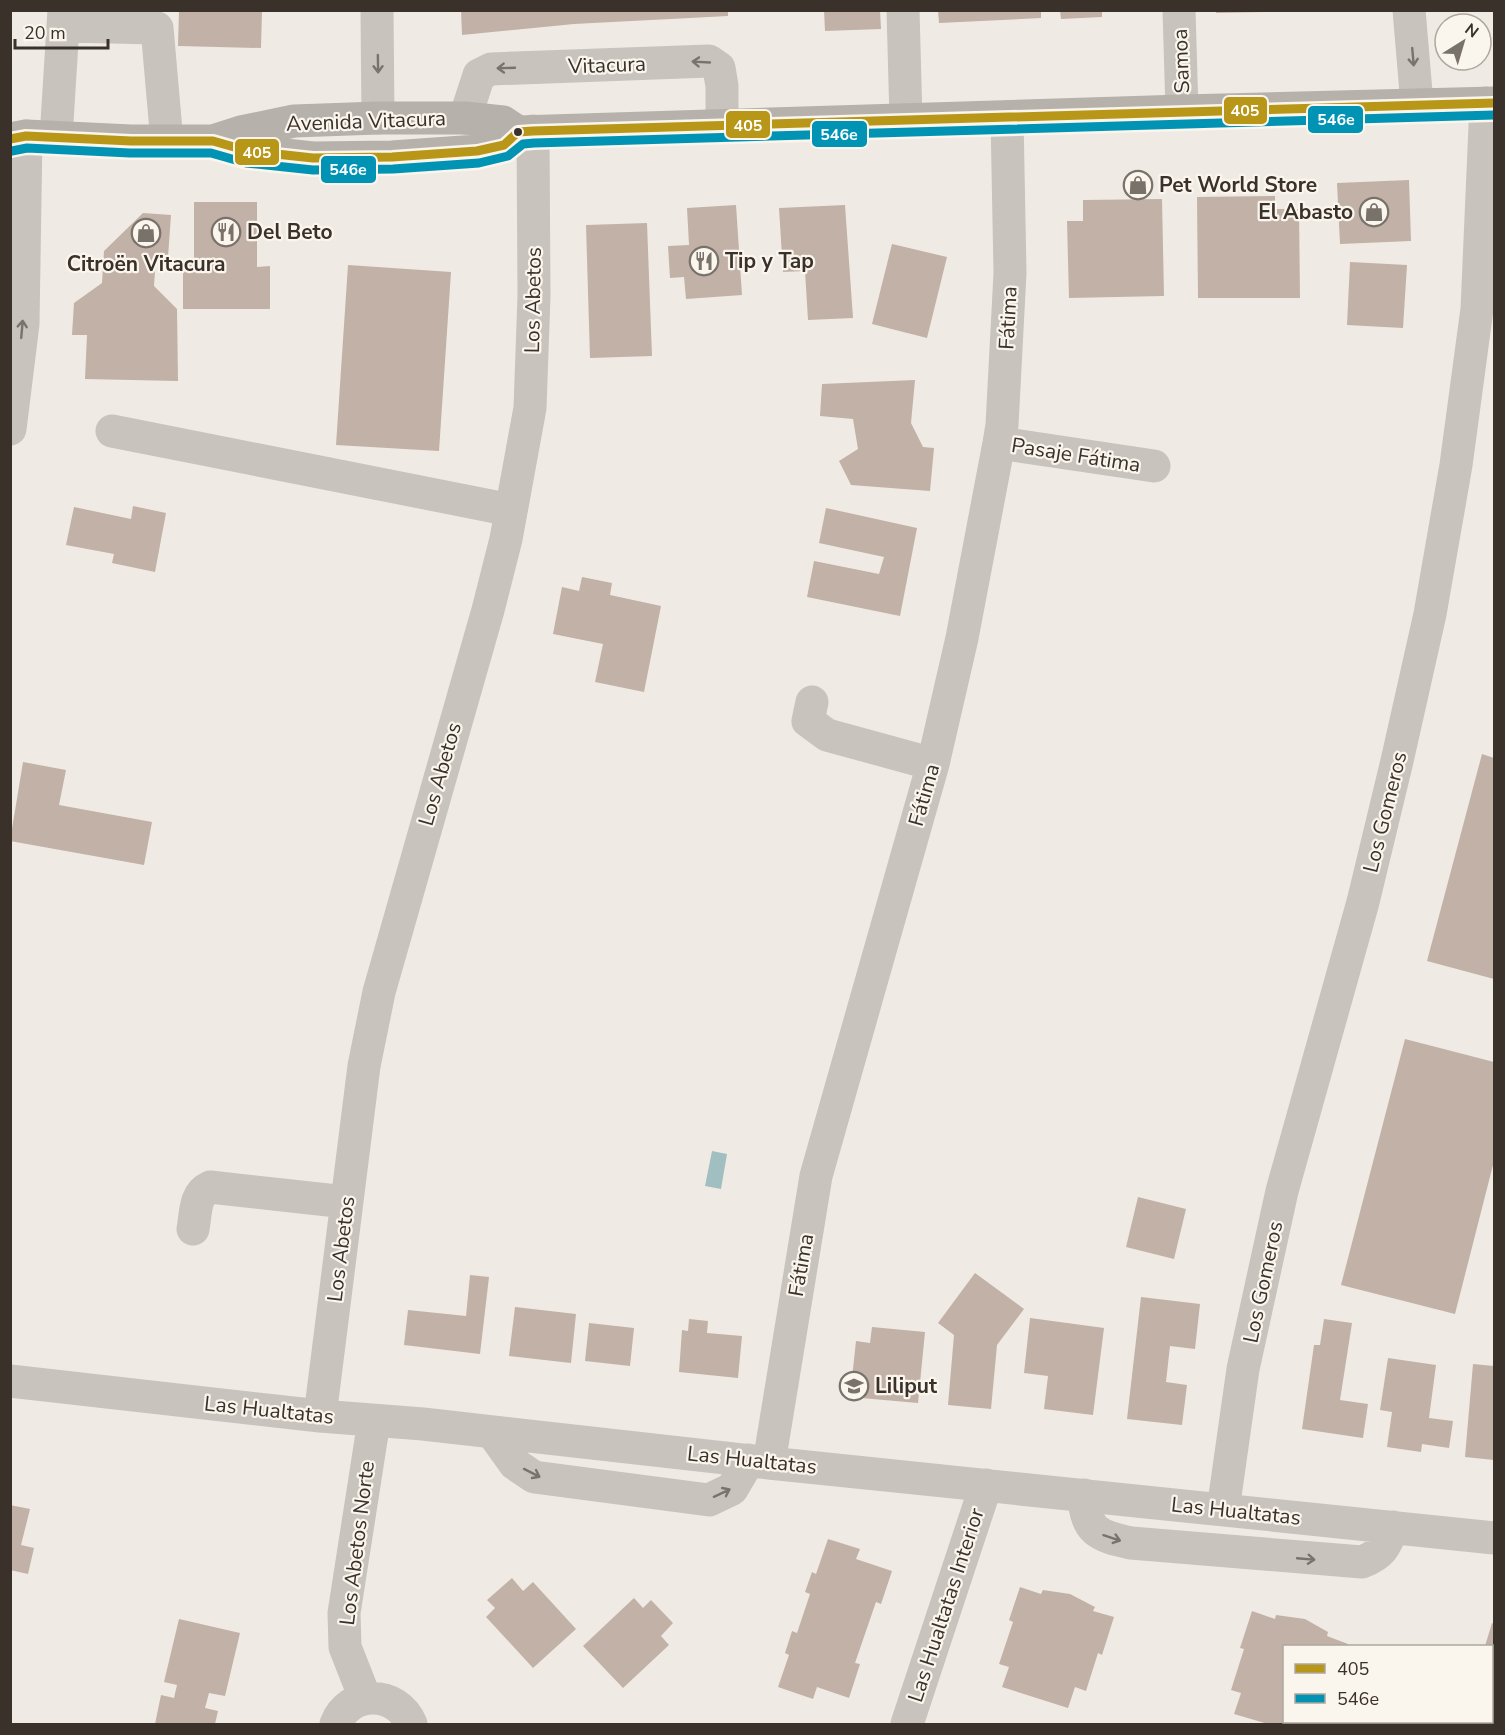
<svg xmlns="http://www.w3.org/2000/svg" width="1505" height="1735" font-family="'Nunito Sans',sans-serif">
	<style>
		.water { fill: #a1bec0 }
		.building { fill: #c2b1a6 }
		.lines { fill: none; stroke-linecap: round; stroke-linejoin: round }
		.minor { stroke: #c8c3bd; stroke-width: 33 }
		.major { stroke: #b7b1ac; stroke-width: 33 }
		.bus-1-casing { stroke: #faf5ed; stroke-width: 14 }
		.bus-2-casing { stroke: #faf5ed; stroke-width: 14 }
		.bus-1 { stroke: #b89617; stroke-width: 9 }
		.bus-2 { stroke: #0093b3; stroke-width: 9 }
		.oneway { stroke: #7a736c }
		.bus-dot { fill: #3a312a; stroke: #faf5ed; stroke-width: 2 }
		.labels { text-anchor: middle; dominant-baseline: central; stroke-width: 4.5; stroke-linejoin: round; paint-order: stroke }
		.street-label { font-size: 21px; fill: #3a312a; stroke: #faf5ed }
		.poi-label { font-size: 21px; font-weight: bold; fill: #3a312a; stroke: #faf5ed; text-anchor: start }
		.line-badge { stroke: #faf5ed; stroke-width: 2 }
		.badge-label { font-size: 16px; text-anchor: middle; font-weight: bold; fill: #fff }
	</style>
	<rect width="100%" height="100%" fill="#efebe4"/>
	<path class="water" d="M712,1151L727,1154L721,1189L705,1186Z"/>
	<path class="building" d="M179,10H262L261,48L178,46Z
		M461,10H728V16L574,24L462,35Z
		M824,10H880L881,29L825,31Z
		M938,10H1041V18L939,23Z
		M1060,10H1102V17L1061,19Z
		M1216,10H1265V12L1216,13Z
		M1409,180L1411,241L1340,244L1337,183Z
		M1275,196V209H1299L1300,298H1198L1197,197Z
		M1162,199L1164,296L1069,298L1067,221H1083V200Z
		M194,202H257V267L270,266V309H183V262H194Z
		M736,205L742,295L686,299L684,277L670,278L668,246L689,245L687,208Z
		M845,205L853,318L808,320L805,271L783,272L779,208Z
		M143,213L171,215L168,257L156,256L154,286L177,309L178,381L85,379L87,335H72L74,303L102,283L104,251Z
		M647,223L652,356L590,358L586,225Z
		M892,244L947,257L927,338L872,324Z
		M1350,262L1407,265L1403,328L1347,325Z
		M348,265L451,272L439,451L336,445Z
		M915,380L911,423L923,447L934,448L930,491L851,485L839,461L858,449L853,419L820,416L822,384Z
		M133,506L166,513L155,572L112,563L114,554L66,545L74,507L131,519Z
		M826,508L917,528L900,616L807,597L814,561L879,574L884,557L819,543Z
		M582,577L612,583L610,595L661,606L644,692L595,682L603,644L553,634L562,587L579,591Z
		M1482,754L1494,758V979L1427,961Z
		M23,762L66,770L59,805L152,822L144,865L10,841Z
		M1405,1039L1494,1062V1161L1455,1314L1341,1285Z
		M1138,1197L1186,1209L1174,1259L1126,1247Z
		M975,1273L1024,1309L997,1345L991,1409L948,1405L954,1335L938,1323Z
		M470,1275L489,1277L480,1354L404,1345L408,1310L466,1316Z
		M1141,1297L1200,1304L1195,1349L1170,1346L1166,1382L1187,1385L1182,1425L1127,1419Z
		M515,1307L576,1314L571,1363L509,1356Z
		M1030,1318L1104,1328L1093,1415L1044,1409L1048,1376L1024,1373Z
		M689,1319L708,1321L707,1333L742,1336L738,1378L679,1372L682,1330L688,1331Z
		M1324,1319L1352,1323L1340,1400L1368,1404L1363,1438L1302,1429L1314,1345H1320Z
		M589,1323L634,1328L630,1366L585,1361Z
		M872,1327L925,1332L918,1403L850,1397L856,1341L870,1343Z
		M1388,1358L1436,1365L1429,1418L1453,1421L1449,1448L1422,1444L1421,1452L1387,1447L1392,1412L1380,1410Z
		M1473,1364L1494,1366V1460L1465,1457Z
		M10,1505L30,1509L21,1545L34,1548L28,1574L10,1570Z
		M828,1539L860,1549L856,1559L892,1571L881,1604L876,1602L855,1663L860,1664L849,1698L817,1687L813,1699L778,1687L789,1655L785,1653L792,1631L797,1633L810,1594L805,1592L812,1572L816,1574Z
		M512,1578L523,1591L533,1582L576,1629L533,1668L486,1617L495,1608L487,1600Z
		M1020,1587L1041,1594L1043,1590L1070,1594L1095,1607L1093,1611L1114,1617L1102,1655L1098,1653L1086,1691L1075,1687L1068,1708L1002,1687L1009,1667L999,1664L1013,1622L1009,1620Z
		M634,1598L643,1608L651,1600L673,1623L661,1636L669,1645L623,1688L583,1646Z
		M1252,1611L1275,1619L1276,1615L1305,1619L1328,1632L1327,1636L1348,1644V1646H1284V1722H1307L1306,1724H1268L1234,1714L1241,1693L1231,1690L1244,1649L1240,1648Z
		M179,1619L240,1633L225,1696L209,1693L205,1708L218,1711L215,1724H155L161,1695L174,1698L177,1685L164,1682Z
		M1492,1623L1494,1624V1724H1447L1448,1722H1492V1646H1485Z"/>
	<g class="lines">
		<path class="minor" d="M377,10L378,118
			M903,10L906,120
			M1179,10L1182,111
			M1409,10L1417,104
			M64,26L157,28L167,142
			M465,118L479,75L491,69L709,61L719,68L722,86V127
			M56,138L64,10
			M10,429L23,324L26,136
			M112,431L511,510
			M999,443L1154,466
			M812,702L808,721L827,735L933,764
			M193,1229C196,1214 194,1194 210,1187L346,1202
			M10,1381L320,1416L423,1424L769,1463L1494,1538
			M320,1416L364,1066L379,992L488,610L506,539L530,408L534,296L533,131
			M492,1432L515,1464L534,1477L709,1500L732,1489L749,1460
			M769,1463L816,1176L933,764L962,638L999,443L1002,425L1010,273L1007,117
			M1084,1495C1085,1531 1098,1536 1131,1543L1362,1562C1382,1554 1385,1547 1393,1527
			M1223,1510L1243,1369L1282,1191L1363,902L1397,761L1430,614L1456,465L1477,309L1486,103
			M365,1698L345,1647L344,1613L374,1421
			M336,1724C349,1689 397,1690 411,1724
			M907,1724L986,1485"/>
		<path class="major" d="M10,139L26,136L131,141H213L248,151L313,158L392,157L477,151L504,145L518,132
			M213,141L241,132L294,121L378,118H465L503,122L518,132L1182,111L1494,103"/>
		<g class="bus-1-casing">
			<path id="bus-1" d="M10,139L26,136L131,141H213L248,151L313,158L392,157L477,151L504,145L518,132L533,131L1494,103"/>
		</g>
		<g class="bus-2-casing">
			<path id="bus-2" d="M12,151L27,148L130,153H211L246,163L313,170L393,169L479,163L508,156L523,144L534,143L1494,115"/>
		</g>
		<use href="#bus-1" class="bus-1"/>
		<use href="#bus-2" class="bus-2"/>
	</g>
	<defs><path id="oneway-shaft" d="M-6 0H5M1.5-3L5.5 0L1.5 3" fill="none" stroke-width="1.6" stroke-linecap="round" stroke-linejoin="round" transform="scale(1.5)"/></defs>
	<g class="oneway">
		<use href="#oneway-shaft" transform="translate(1413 57) rotate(85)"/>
		<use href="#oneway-shaft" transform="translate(701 62) rotate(-177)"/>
		<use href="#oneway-shaft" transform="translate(378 64) rotate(89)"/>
		<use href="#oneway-shaft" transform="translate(506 68) rotate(178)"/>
		<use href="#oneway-shaft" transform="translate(22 329) rotate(-85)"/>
		<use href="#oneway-shaft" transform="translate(532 1473) rotate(27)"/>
		<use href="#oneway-shaft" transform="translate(722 1493) rotate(-25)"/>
		<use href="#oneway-shaft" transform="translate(1112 1538) rotate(18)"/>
		<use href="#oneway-shaft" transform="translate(1306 1559) rotate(5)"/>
	</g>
	<defs>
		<g id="shop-ring" transform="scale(1.5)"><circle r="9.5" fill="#faf5ed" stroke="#79726b" stroke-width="1.5"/><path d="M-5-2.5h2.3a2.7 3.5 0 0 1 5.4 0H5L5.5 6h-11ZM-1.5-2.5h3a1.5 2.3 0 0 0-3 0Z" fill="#79726b"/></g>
		<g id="restaurant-ring" transform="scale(1.5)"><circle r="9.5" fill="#faf5ed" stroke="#79726b" stroke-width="1.5"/><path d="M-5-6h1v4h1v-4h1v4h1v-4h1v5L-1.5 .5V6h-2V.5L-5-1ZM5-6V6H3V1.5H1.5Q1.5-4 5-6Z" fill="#79726b"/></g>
		<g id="school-ring" transform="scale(1.5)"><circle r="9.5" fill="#faf5ed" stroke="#79726b" stroke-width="1.5"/><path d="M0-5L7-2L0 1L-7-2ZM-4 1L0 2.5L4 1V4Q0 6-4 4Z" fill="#79726b"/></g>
	</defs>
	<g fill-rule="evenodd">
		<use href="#shop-ring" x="1138" y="185"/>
		<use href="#shop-ring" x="1374" y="212"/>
		<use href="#restaurant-ring" x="226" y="232"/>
		<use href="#shop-ring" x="146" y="233"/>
		<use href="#restaurant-ring" x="704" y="261"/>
		<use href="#school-ring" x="854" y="1386"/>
	</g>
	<circle class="bus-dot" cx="518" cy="132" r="5"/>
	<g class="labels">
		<g class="street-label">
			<text transform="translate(1181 61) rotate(-92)">Samoa</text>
			<text transform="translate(607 65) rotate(-2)">Vitacura</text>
			<text transform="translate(366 121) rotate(-2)">Avenida Vitacura</text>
			<text transform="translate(533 300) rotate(-89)">Los Abetos</text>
			<text transform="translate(1008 318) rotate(-87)">Fátima</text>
			<text transform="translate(1076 455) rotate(9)">Pasaje Fátima</text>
			<text transform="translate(440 774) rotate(-74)">Los Abetos</text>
			<text transform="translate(924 795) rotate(-74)">Fátima</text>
			<text transform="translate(1385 812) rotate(-76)">Los Gomeros</text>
			<text transform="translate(341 1249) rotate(-83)">Los Abetos</text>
			<text transform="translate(801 1265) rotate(-80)">Fátima</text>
			<text transform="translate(1263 1282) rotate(-78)">Los Gomeros</text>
			<text transform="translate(269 1410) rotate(6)">Las Hualtatas</text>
			<text transform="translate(752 1460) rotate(6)">Las Hualtatas</text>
			<text transform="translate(1236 1511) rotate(6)">Las Hualtatas</text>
			<text transform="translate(357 1543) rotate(-83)">Los Abetos Norte</text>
			<text transform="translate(946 1605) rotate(-72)">Las Hualtatas Interior</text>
		</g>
		<g class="poi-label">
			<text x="1159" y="185">Pet World Store</text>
			<text x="1353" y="212" text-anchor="end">El Abasto</text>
			<text x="247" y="232">Del Beto</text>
			<text x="725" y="261">Tip y Tap</text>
			<text x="146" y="264" text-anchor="middle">Citroën Vitacura</text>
			<text x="875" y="1386">Liliput</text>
		</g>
	</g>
	<g class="line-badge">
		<rect x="1223" y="96" width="45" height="29" rx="6" fill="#b89617"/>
		<rect x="1307" y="105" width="57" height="29" rx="6" fill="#0093b3"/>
		<rect x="725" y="110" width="46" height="29" rx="6" fill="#b89617"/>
		<rect x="811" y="120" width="57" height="28" rx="6" fill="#0093b3"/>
		<rect x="234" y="138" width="46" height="28" rx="6" fill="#b89617"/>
		<rect x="320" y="155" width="57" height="29" rx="6" fill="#0093b3"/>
	</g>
	<g class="badge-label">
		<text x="1245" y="116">405</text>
		<text x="1336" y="125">546e</text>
		<text x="748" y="131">405</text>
		<text x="839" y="140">546e</text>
		<text x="257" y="158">405</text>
		<text x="348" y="175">546e</text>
	</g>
	<rect width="1505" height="1735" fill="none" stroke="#3a312a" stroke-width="24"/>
	<rect x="1283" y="1645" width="210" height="78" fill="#faf5ed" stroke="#ada79f" stroke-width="1.5"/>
	<rect x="1295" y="1664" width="30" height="9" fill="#b89617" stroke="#ada79f" stroke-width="1.5"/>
	<text x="1337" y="1675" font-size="18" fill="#3a312a">405</text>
	<rect x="1295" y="1694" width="30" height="9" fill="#0093b3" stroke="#ada79f" stroke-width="1.5"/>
	<text x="1337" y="1705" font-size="18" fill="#3a312a">546e</text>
	<g transform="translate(1463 42) rotate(37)"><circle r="28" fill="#faf5ed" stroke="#ada79f" stroke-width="1.5"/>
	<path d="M0-4.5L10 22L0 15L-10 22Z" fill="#79726b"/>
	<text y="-9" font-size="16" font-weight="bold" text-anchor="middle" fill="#3a312a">N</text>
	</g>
	<path d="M15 39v9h93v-9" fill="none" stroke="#3a312a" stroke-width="3"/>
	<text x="24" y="39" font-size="18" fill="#3a312a" stroke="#faf5ed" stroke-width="4.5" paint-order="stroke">20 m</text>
</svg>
